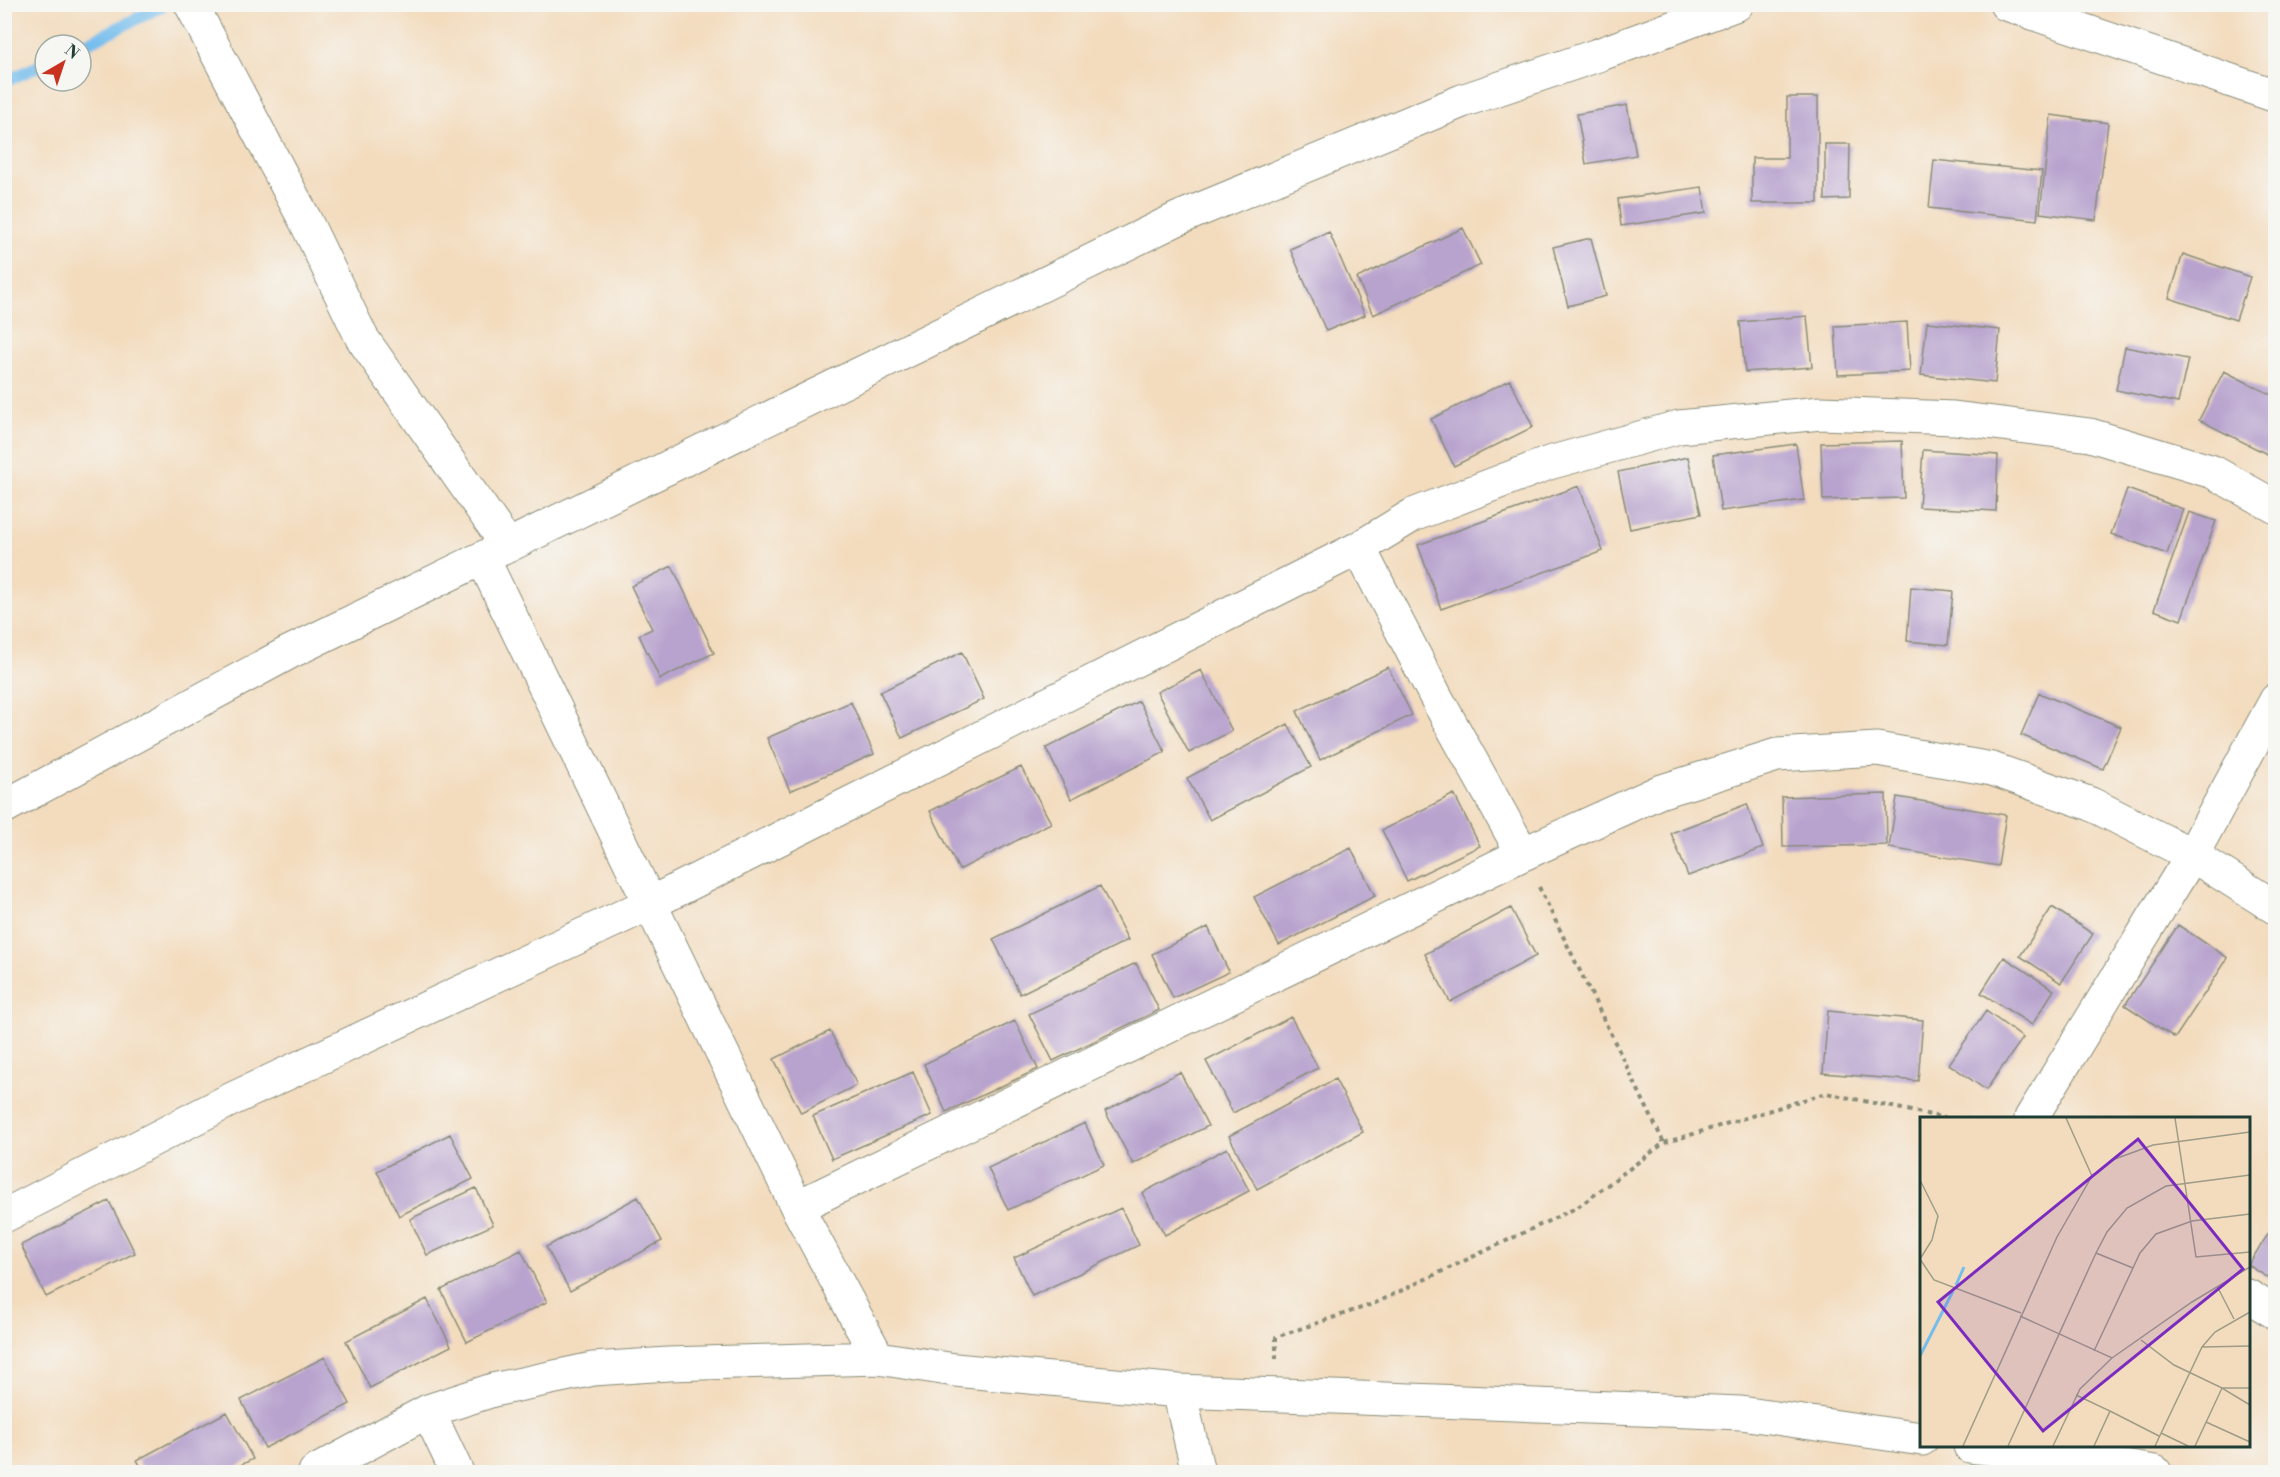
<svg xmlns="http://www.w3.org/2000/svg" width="2280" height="1477" font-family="'Libre Bodoni',serif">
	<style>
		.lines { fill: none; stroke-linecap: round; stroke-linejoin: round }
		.stream { stroke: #75bded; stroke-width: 12 }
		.building { fill: #b8a3ce }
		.minor-casing { stroke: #898c79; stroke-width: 35 }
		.path { stroke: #898c79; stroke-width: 4; stroke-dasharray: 4.5 4.5; stroke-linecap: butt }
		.minor { stroke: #fff; stroke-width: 33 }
		.inset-river { fill: none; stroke: #75bded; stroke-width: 3 }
		.inset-road { fill: none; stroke: #9e9c87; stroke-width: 1.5 }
		.view { fill: #7b2cbf; fill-opacity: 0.15; stroke: #7b2cbf; stroke-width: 3 }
		.inset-edge { fill: none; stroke: #1f3d34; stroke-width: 3 }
	</style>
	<rect width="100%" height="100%" fill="#f6f6f2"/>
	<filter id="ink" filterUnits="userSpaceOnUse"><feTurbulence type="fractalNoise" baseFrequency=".0167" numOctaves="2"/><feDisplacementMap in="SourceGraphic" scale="12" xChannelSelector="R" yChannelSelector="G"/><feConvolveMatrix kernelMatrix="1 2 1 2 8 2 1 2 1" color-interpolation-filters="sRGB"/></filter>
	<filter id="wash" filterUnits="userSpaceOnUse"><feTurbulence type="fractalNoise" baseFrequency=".008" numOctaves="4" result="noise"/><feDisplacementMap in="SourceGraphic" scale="24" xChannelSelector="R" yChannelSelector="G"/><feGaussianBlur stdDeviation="1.35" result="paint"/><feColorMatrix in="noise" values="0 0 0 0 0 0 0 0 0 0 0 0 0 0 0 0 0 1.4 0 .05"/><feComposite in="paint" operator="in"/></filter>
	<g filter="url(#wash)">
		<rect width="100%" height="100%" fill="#f3dcbe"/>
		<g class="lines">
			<path class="stream" d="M81,46L161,7
				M4,82L45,63"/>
		</g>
		<g id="blocks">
			<path class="building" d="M1787,97H1818V203H1752V158H1787Z
				M1627,105L1636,155L1586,164L1577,114Z
				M2051,115L2108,123L2096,220L2040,213Z
				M1825,144H1850L1849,199L1825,200Z
				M1934,160L2042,171L2037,220L1929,208Z
				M1702,187L1706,213L1621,226L1618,199Z
				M1463,228L1481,265L1373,315L1357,278Z
				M1329,232L1365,315L1326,331L1290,249Z
				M1591,238L1606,296L1568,306L1553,247Z
				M2183,254L2250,277L2236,320L2169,298Z
				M1807,316L1812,367L1745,372L1740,322Z
				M1907,322L1910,371L1838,375L1835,326Z
				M1927,322L2000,330L1995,383L1921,375Z
				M2125,347L2188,359L2178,403L2116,390Z
				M2224,371L2276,397V437L2267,454L2199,420Z
				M1510,380L1533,427L1454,466L1431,419Z
				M1902,441L1904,498L1823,500L1821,443Z
				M1796,444L1804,500L1721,511L1713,455Z
				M1923,450L1998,455L1996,511L1919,507Z
				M1688,457L1701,514L1630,529L1618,472Z
				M1579,486L1603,551L1441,609L1418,545Z
				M2127,489L2183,509L2167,554L2111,534Z
				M2189,512L2216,521L2181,620L2154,610Z
				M672,566L714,653L660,679L639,635L652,629L631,586Z
				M1911,587L1953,591L1948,645L1907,641Z
				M962,652L984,699L902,738L880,692Z
				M1388,667L1412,715L1320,760L1297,711Z
				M1201,670L1232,731L1189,753L1157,692Z
				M2039,693L2121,727L2103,769L2021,735Z
				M1139,701L1165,752L1071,799L1046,748Z
				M851,702L874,754L790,791L767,738Z
				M1288,724L1311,767L1210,820L1187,778Z
				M1021,767L1051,823L959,870L930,811Z
				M1454,794L1480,846L1407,881L1382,830Z
				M1886,794L1887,845L1783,847L1782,797Z
				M1897,797L2006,815L1998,866L1889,848Z
				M1747,804L1763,848L1688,876L1671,833Z
				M1351,848L1375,896L1279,945L1254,897Z
				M1100,886L1128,940L1020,994L993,939Z
				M2052,907L2093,934L2061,983L2020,956Z
				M1511,908L1536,956L1450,1002L1425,954Z
				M2178,925L2228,958L2175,1038L2125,1005Z
				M1208,927L1229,972L1173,998L1152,954Z
				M2004,957L2054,990L2032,1025L1981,993Z
				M1136,963L1159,1010L1053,1061L1029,1014Z
				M1828,1011L1923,1020L1918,1081L1823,1073Z
				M1986,1011L2023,1038L1986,1090L1949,1064Z
				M1291,1017L1318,1068L1233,1113L1206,1061Z
				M1015,1021L1038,1069L946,1112L924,1064Z
				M830,1031L857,1085L801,1113L774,1059Z
				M913,1072L932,1115L832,1159L813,1116Z
				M1180,1072L1208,1126L1133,1164L1105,1111Z
				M1335,1079L1363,1132L1257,1189L1229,1136Z
				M1085,1123L1104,1165L1008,1210L988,1168Z
				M450,1134L473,1179L399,1216L377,1171Z
				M1227,1148L1249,1191L1165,1235L1142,1193Z
				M476,1188L493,1225L427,1255L410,1219Z
				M638,1197L662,1241L570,1291L546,1247Z
				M109,1201L135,1253L46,1297L21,1245Z
				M1121,1208L1139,1245L1032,1296L1014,1258Z
				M2276,1222V1283L2248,1265Z
				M521,1250L547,1302L467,1342L441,1290Z
				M427,1299L451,1346L370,1388L346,1341Z
				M325,1357L350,1404L265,1448L241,1400Z
				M227,1412L253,1459L227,1472H144L137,1460Z"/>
		</g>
	</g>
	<g filter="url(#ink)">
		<use href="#blocks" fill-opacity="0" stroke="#898c79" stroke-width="1.5"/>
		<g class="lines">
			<g class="minor-casing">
				<path id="minor" d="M191,4L305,220L362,338L508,546
					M2006,4L2276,96
					M483,559L797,1207L878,1358L955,1370L1179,1391L1741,1413L1922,1439
					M4,807L288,653L1177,219L1462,101L1598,55L1737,4
					M1523,854L1437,699L1359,548L1413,515L1549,463L1679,427L1821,413L1954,418L2090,435L2213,472L2276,507
					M2031,1118L2192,855L2276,700
					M797,1207L1523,854L1659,792L1777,755L1877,749L1992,769L2091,804L2192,855L2276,908
					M4,1216L230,1100L649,904L1359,548
					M2248,1296L2276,1313
					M1179,1391L1198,1472
					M428,1411L457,1472
					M1970,1446L2050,1455L2155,1472
					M315,1472L428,1411L493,1390L593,1369L668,1364L878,1358"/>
			</g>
			<path class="path" d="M1539,887L1664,1143
				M1276,1359V1337L1373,1304L1578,1207L1664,1143L1826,1093L1945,1118"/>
			<use href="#minor" class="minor"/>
		</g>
	</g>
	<g transform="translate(1920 1117)">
		<rect width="330" height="330" fill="#f3dcbe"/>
		<path class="inset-river" d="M36,168L44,150M0,239L33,174"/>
		<path class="inset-road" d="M146,1L172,59M255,1L276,140L330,135M0,63L18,99L12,123L0,142M0,142L14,163L101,196M213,151L176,136L187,115L207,91L246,69L330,58M297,169L314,202M100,199L192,241L272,185L330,150M221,223L254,248L302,271H330M282,230L330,229M174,234L220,136L236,117L272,104L330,97M156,278L190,294L174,329M190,294L239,319M286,305L330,325M241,316L268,329M43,329L137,120L172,59L195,42L233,28L330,15M88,329L176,136M133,329L160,272L192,241M235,329L282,230L295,215L330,195M275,329L302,271L330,288"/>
		<path class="view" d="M218,22L323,152L123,314L18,185Z"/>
		<rect width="330" height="330" class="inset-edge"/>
	</g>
	<rect width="2280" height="1477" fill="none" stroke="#f6f6f2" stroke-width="24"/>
	<g transform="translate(63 63) rotate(39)"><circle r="28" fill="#f6f6f2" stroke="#a0aca6" stroke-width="1.5"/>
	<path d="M0-4.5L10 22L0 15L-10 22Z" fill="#c8321e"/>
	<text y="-9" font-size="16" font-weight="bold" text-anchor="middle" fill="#1f3d34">N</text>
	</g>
</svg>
